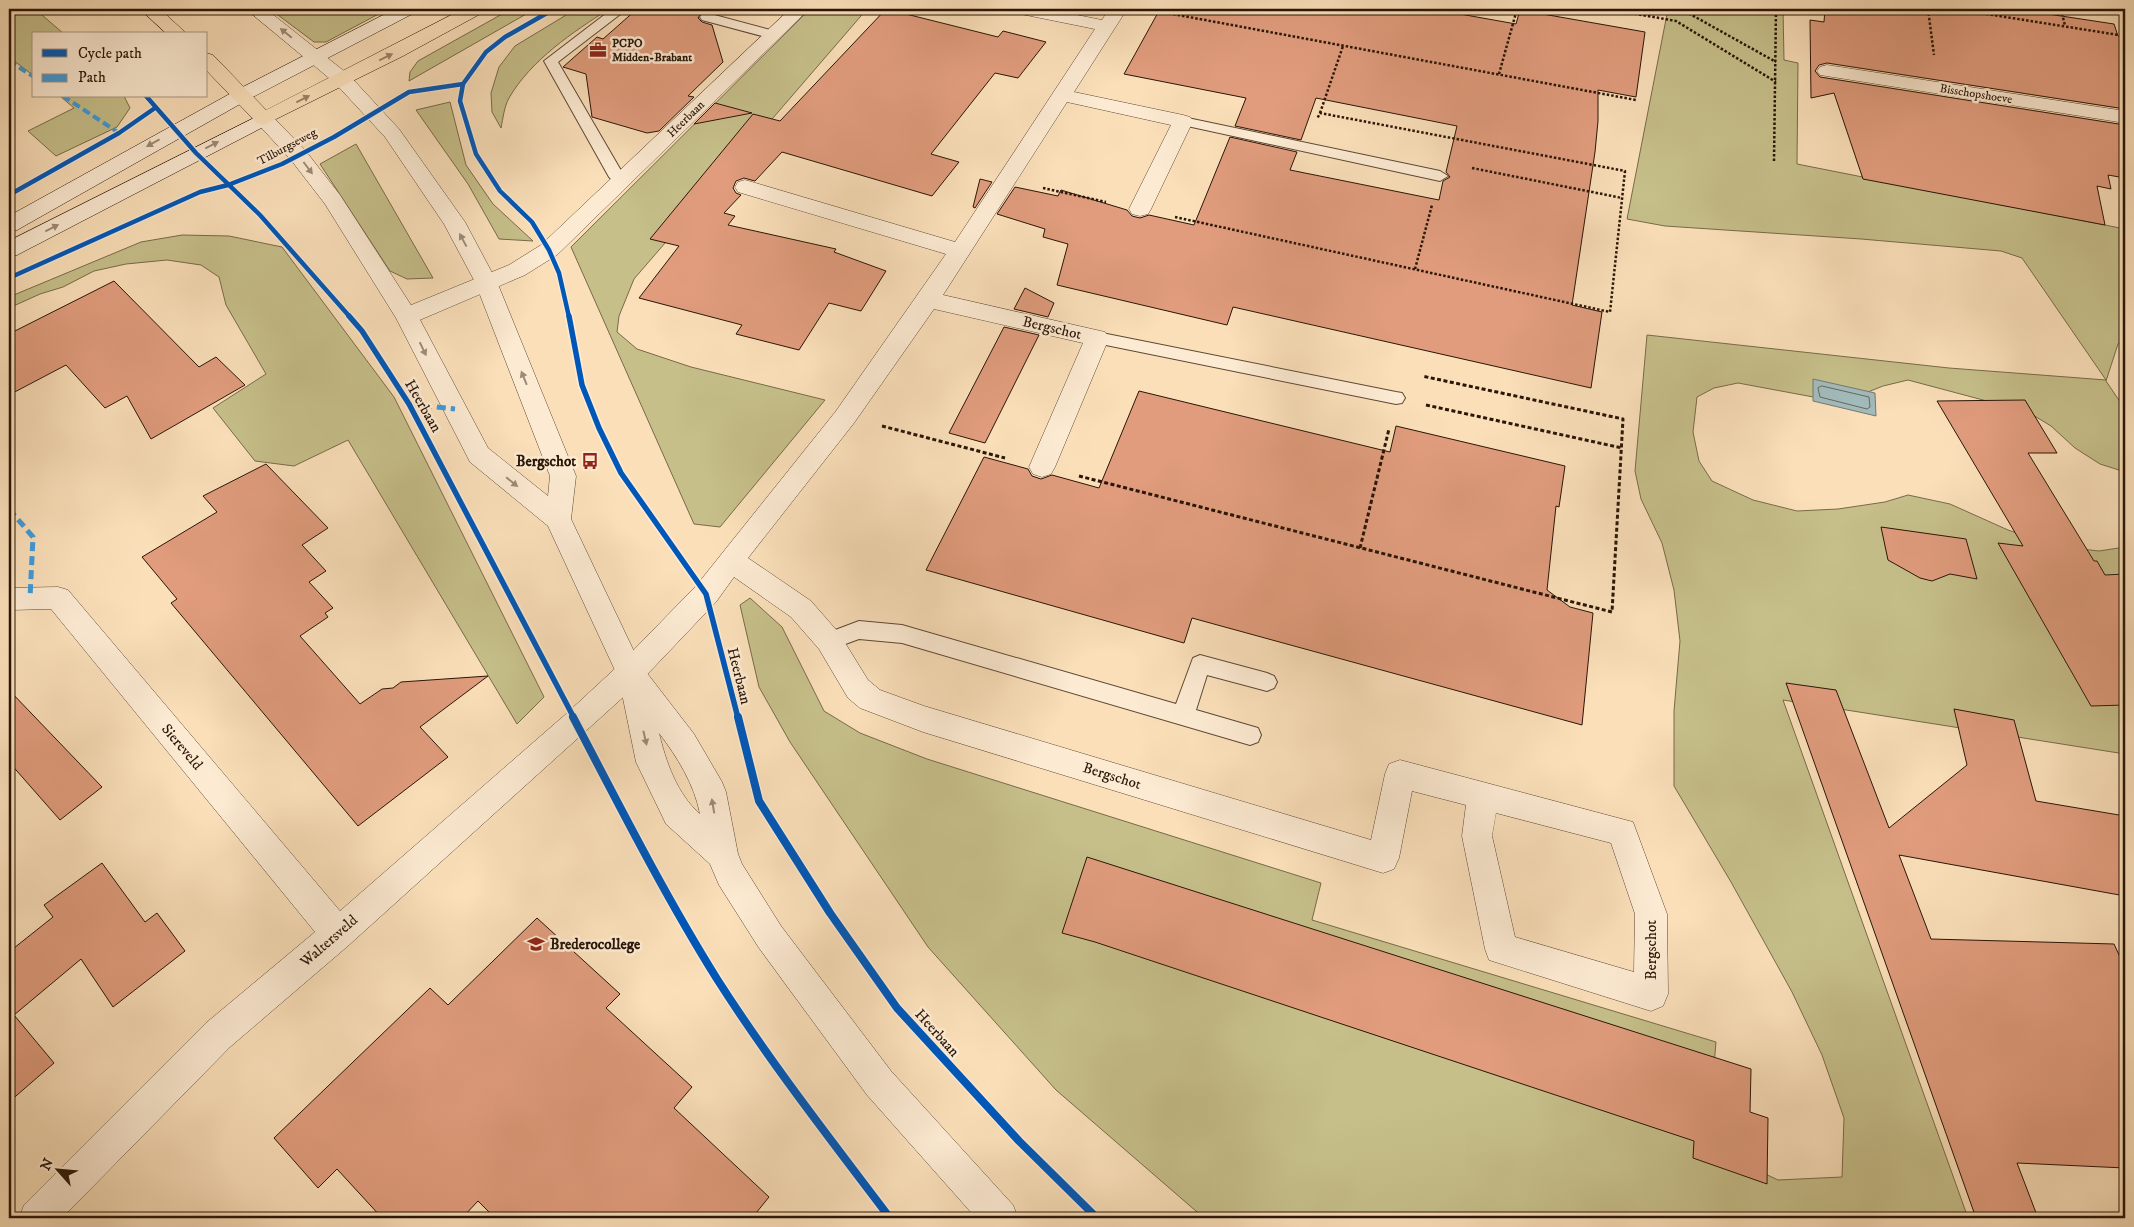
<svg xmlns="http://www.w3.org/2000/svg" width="2134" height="1227" font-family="'IM FELL DW Pica',serif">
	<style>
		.green { fill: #c6bf8a; stroke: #786a48 }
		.water { fill: #a2baba; stroke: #727872 }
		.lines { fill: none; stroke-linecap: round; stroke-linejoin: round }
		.shore { stroke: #666860; stroke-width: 1 }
		.building { fill: #e09c7d; stroke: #2a1507 }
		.service-casing { stroke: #5e4834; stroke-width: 2 }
		.minor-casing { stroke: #5e4834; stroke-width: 1 }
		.tertiary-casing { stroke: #5e4834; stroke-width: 1 }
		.secondary-casing { stroke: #2a1507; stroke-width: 1 }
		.primary-casing { stroke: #2a1507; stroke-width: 1 }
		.path-far1 { stroke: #2a1507; stroke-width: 2.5; stroke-dasharray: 2.5 2; stroke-linecap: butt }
		.path { stroke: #2a1507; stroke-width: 3; stroke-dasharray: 4 2.5; stroke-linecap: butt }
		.service { fill: #fcead2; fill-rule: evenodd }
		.minor { fill: #fcead2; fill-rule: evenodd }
		.tertiary { fill: #fcead2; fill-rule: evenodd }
		.secondary { fill: #fcead2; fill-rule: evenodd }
		.primary { fill: #fadfb9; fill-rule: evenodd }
		.quiet-far1 { stroke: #3d9add; stroke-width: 4; stroke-dasharray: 8 4; stroke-linecap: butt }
		.quiet { stroke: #3d9add; stroke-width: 5; stroke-dasharray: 9 5; stroke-linecap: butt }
		.cycleway-far2-casing { stroke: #fcead2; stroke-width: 7 }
		.cycleway-far1-casing { stroke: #fcead2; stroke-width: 9 }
		.cycleway-casing { stroke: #fcead2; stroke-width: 11 }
		.cycleway-far2 { stroke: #0057b8; stroke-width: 4.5 }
		.cycleway-far1 { stroke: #0057b8; stroke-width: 5.5 }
		.cycleway { stroke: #0057b8; stroke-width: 8 }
		.oneway { fill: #9e8a77 }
		.oneway2 { fill: #9c8469 }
		.labels { text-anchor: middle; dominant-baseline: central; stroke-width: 5; stroke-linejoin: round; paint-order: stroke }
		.far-poi-label { font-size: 12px; font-weight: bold; fill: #2a1507; stroke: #fcead2; text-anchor: start }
		.far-street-label { font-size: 12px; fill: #2a1507; stroke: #fcead2 }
		.street-label { font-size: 15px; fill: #2a1507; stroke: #fcead2 }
		.poi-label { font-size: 15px; font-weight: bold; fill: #2a1507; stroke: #fcead2; text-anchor: end }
	</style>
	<rect width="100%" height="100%" fill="#fadfb9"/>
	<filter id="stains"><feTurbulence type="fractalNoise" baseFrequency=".004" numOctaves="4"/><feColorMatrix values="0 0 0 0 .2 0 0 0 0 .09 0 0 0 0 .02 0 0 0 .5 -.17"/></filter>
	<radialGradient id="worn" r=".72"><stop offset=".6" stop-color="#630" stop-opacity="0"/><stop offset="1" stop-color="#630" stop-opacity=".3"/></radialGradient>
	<path class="green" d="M9,9H35L64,34H34V76L9,57Z
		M270,9H388L326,42H314Z
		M511,9H535L409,81L410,72L418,61Z
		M576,9H609C573,32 531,60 509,98C504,107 503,119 501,128L492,112L491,93L499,67L515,46Z
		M810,9H867L634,279L619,316L617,332L637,349L691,367L825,400L720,527L694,524L571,247Z
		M1668,9H1783L1784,60L1798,63L1797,164L2125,229V336L2118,344L2106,381L2125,409V472L2100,464L2075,448L2051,426L2028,412L1908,380L1883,386L1858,396L1824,399L1738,383L1714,388L1697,397L1693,432L1699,461L1712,481L1753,500L1797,511L1838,509L1885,502L1908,495L1950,504L2008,530L2054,546L2099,551L2125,547V754L1783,700L1968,1218H1204L1056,1090L928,947L790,742L759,687L740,605L750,598L782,627L824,711L860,733L927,759L1321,883L1312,920L1716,1042L1707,1146L1778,1180L1842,1177L1844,1118L1822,1055L1792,992L1731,882L1674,786V711L1680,641L1674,590L1662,543L1641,499L1635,471L1647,335L1949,368L2106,380L2022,258L2001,251L1861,239L1665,226L1627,219Z
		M60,96H124L130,108L117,127L56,156L28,131L74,108Z
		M450,102L466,165L493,204L533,241L499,239L468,184L416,110Z
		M356,144L433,278L407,279L390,271L320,164Z
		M182,235L229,236L282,247L394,397L544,697L517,724L348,440L294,466L255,461L213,408L266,374L226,305L219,277L201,265L167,260L126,264L94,271L63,287L40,294L9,308V297L141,242Z"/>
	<path class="water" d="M1813,379L1875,393L1876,416L1813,401Z"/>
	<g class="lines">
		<path class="shore" d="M1822,386L1869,397L1870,407L1867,409L1820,397L1818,388Z"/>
	</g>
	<path class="building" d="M637,9H708V11L702,12L698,18L702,22L712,25L723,62L688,96L694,97L659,131L647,133L592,117L586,74L563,67L597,37L603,39Z
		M886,9L998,37L1003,31L1046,42L1018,78L995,73L931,154L959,162L932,196L782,152L755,181L744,178L736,181L733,188L736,193L741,195L724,213L735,216L728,225L836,249L834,252L886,271L861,311L829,303L799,350L736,334L742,325L639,298L679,246L650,239L753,114L780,121Z
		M1160,9H1432L1516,24L1520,10L1645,32L1636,97L1598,90V121L1595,152L1572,305L1602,312L1591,388L1233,307L1227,325L1057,285L1068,244L1043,237L1045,229L997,214L1015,187L1058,196L1061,190L1127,210L1132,216L1140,218L1149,215L1194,225L1230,137L1297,152L1290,170L1439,200L1443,181L1450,177L1446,172L1457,126L1316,98L1301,140L1235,126L1246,98L1124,74Z
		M1825,9H2015L2114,24L2118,36L2121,37L2125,58V109L1827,63L1819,65L1815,71L1820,77L2125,125V178L2108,175L2111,189L2097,186L2105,225L1863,179L1834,93L1811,98L1810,20L1824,22Z
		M715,103L752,113L694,124Z
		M980,179L992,182L975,208L973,207Z
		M114,281L199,367L216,357L245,385L151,439L127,396L105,408L66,365L9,395V334Z
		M1025,288L1054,303L1048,317L1014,309Z
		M1004,327L1039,335L985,443L949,433Z
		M1139,391L1390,452L1396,426L1565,466L1559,507L1556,506L1547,590L1570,607L1593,613L1582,725L1192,618L1184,643L926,570L984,457L1028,469L1032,476L1041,479L1052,475L1099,488Z
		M2025,400L2057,453H2028L2094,561H2097L2105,575L2125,574V705L2091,706L1998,543L2023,546L1937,401Z
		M266,464L328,528L302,545L326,571L309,582L333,608L325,613L328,617L300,636L360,704L382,689L393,688L401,682L488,676L420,727L448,757L358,826L171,603L177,599L142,557L217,512L203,496Z
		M1881,527L1966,539L1977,579L1950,574L1932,581L1920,578L1888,560Z
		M1786,683L1836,690L1889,828L1967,765L1954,709L2014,720L2036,801L2125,816V896L1899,855L1931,939L2114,944L2125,968V1168L2017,1163L2038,1218H1976Z
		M9,690L102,787L60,820L9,762Z
		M1087,857L1751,1069L1750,1112L1768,1118L1767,1184L1693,1158L1694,1141L1095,942L1062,933Z
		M102,863L145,922L157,913L185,951L113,1007L81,959L14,1015L54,1063L9,1102V952L53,917L44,905Z
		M537,918L620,994L606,1008L692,1087L674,1108L769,1197L752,1218H495L478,1201L462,1218H382L337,1169L318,1188L274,1138L430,988L448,1005Z"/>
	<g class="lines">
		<g class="service-casing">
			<path id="service" d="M612,9H627L558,62L623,174L631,179L623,184L612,180L609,177L544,61Z
				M707,13L778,32L780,35L773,39L702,20L700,17L702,14Z
				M1183,117L1440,171L1448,176L1440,181L1178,124L1176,121L1178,118Z
				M1097,332L1396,392L1402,393L1405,398L1402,403L1396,404L1091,342L1089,338L1091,334Z
				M859,621L902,625L1176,704L1193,658L1200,655L1267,673L1274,676L1277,682L1274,688L1267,691L1207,675L1196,710L1258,728L1261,735L1258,742L1250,745L902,643L859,639L829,650L822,647L819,641L822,635Z"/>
		</g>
		<g class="minor-casing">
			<path id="minor" d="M790,9H809L557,255L525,275L415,322L407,324L399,322L396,316L399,310L509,265L541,245Z
				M1012,9H1047L1102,20L1109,9H1127L1074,92L1183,115L1190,117L1193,121L1151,209L1148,214L1140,216L1132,214L1129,209L1171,125L1067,102L943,295L1105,332L1109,338L1055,467L1051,474L1042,477L1033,474L1029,467L1083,343L934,309L854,423L748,558L811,601L839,633L868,680L880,690L924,706L1371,840L1385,774L1389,764L1400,760L1633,822L1667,914L1668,994L1663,1006L1651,1011L1489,960L1485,949L1462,836L1466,805L1412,791L1399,858L1394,869L1383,873L923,732L860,708L848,698L819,649L791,617L734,577L716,602L640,682L349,945L230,1047L62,1218H19L24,1205L206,1023L315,932L51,609L9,610V588L58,587L68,590L340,911L566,714L620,664L696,586L836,411L946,254L738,192L735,187L738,182L745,180L752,182L955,242L1095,29L1021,14L1015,13ZM1496,813L1611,843L1635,914L1634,972L1515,937L1492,836Z
				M1827,65L2125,111V123L1820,75L1817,71L1820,67Z"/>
		</g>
		<g class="tertiary-casing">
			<path id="tertiary" d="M246,9H266L349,75L399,129L465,222L497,282L576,476L571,519L640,664L694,734L722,782L726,792L738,854L742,864L781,926L891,1071L1013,1205L1018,1218H976L867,1095L759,948L719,885L710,864L666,824L636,762L619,679L548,526L470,462L396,318L325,204L291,160L257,123L254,119L257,115L264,113L271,115L305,150L340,195L418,316L488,448L548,496L550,476L475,282L444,224L385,137L335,83ZM659,733C678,758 694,784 700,814C677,794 666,762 659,733Z"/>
		</g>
		<g class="secondary-casing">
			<path id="secondary" d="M395,9H417L414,13L249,99L17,230L9,232V216L235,91Z
				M264,113L271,115L274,119L271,123L17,255L9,257V241Z"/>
		</g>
		<g class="primary-casing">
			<path id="primary" d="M140,9H160L187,34H167Z
				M463,9H485L482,13L403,56L264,125L257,123L206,70V53L213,55L266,110Z"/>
		</g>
		<path class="path-far1" d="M1608,9L1676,21L1776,82
			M1681,9L1776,62
			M1928,9L1934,55
			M1955,9L2125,36
			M2061,9L2065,26
			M1151,10L1636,100
			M1499,74L1517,9
			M1320,113L1343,46
			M1774,161L1776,9
			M1472,168L1622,198
			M1043,188L1106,202
			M1175,217L1610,312L1625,171L1320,113L1317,119
			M1415,269L1432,205"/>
		<path class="path" d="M1426,405L1622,448
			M882,426L1005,458
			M1079,476L1612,612L1623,419L1422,376
			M1360,548L1389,429"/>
		<use href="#service" class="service"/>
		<use href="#minor" class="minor"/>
		<use href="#tertiary" class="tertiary"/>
		<use href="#secondary" class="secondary"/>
		<use href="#primary" class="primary"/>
		<path class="quiet-far1" d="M9,61L34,77
			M63,96L119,133"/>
		<path class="quiet" d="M409,404L455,409
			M9,509L33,537L30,598"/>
		<g class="cycleway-far2-casing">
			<path id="cycleway-far2" d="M554,9L505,37L486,52L463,84L460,101L476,154L500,191L532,222L549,250L559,273L569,317
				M146,96L196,153L260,215L350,317
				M9,195L119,133L155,108
				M9,278L200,192L228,185L282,164L334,137L409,92L463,84"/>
		</g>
		<g class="cycleway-far1-casing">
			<path id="cycleway-far1" d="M349,316L362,331L409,404L574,718
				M569,316L582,385L599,428L621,473L706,594L738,718"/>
		</g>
		<g class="cycleway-casing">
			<path id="cycleway" d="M573,717C619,805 664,894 717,979C770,1062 831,1140 890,1218
				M738,717L759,801L830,913L897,1008L1019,1141L1097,1218"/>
		</g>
		<use href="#cycleway-far2" class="cycleway-far2"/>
		<use href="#cycleway-far1" class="cycleway-far1"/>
		<use href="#cycleway" class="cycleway"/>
	</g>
	<defs><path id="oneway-solid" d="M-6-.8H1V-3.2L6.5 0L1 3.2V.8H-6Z" transform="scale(1.25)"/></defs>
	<g class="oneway">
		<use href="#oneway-solid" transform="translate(286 33) rotate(-141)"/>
		<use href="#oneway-solid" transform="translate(153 143) rotate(151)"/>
		<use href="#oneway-solid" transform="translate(212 145) rotate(-27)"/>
		<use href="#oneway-solid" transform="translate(308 168) rotate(53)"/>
		<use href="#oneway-solid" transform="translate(52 228) rotate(-27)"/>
		<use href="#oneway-solid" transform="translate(463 240) rotate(-118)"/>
		<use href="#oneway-solid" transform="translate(423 349) rotate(64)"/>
		<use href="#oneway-solid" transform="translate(524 378) rotate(-112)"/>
		<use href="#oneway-solid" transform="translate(512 482) rotate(39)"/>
		<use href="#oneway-solid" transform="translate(645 738) rotate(77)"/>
		<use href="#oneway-solid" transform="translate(713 806) rotate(-100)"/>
	</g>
	<g class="oneway2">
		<use href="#oneway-solid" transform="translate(386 57) rotate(-26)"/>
		<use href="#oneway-solid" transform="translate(303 99) rotate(-27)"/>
	</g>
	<defs>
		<g id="office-bare" transform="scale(1.35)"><path d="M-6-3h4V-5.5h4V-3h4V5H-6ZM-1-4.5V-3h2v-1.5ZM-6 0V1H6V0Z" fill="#8f2418" stroke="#fcead2" stroke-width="2.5" paint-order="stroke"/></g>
		<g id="bus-bare" transform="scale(1.35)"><path d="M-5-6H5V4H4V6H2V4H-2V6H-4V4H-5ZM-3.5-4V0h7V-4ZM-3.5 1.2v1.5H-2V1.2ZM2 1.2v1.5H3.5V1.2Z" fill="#8f2418" stroke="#fcead2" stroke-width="2.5" paint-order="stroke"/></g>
		<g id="school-bare" transform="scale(1.35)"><path d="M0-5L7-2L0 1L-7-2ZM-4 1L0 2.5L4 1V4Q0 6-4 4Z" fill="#8f2418" stroke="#fcead2" stroke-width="2.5" paint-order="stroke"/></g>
	</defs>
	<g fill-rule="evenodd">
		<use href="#office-bare" x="598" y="50"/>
		<use href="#bus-bare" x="590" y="461"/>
		<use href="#school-bare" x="536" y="944"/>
	</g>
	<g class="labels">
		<g class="far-poi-label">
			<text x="612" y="43">PCPO<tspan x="612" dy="14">Midden-Brabant</tspan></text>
		</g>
		<g class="far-street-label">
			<text transform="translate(1976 94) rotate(9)">Bisschopshoeve</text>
			<text transform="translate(686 119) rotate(-44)">Heerbaan</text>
			<text transform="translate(287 147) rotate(-28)">Tilburgseweg</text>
		</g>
		<g class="street-label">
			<text transform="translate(1052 328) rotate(13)">Bergschot</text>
			<text transform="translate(423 406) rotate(60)">Heerbaan</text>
			<text transform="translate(739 676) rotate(76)">Heerbaan</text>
			<text transform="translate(182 747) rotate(50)">Siereveld</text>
			<text transform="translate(1112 776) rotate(17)">Bergschot</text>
			<text transform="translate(329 941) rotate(-41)">Waltersveld</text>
			<text transform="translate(1651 950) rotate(-90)">Bergschot</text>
			<text transform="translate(937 1033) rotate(48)">Heerbaan</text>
		</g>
		<g class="poi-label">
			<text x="576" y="461">Bergschot</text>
			<text x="550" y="944" text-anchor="start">Brederocollege</text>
		</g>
	</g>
	<rect width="2134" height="1227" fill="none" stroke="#fadfb9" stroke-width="30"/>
	<rect x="10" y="10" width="2114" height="1207" fill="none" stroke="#2a1507" stroke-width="2.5"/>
	<rect x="15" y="15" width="2104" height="1197" fill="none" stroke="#2a1507"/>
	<rect x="32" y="32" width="175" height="65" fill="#fcead2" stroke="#a89581"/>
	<rect x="42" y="49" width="25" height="8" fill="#0057b8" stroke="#a89581"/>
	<text x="78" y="58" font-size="15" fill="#2a1507">Cycle path</text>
	<rect x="42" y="74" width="25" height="8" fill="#3d9add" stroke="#a89581"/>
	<text x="78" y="82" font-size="15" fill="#2a1507">Path</text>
	<g transform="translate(58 1170) rotate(297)" stroke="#fcead2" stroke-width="4" paint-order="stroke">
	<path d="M0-4L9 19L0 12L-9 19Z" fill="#2a1507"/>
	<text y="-8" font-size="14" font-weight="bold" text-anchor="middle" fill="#2a1507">N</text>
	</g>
	<rect width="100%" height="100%" filter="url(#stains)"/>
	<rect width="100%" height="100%" fill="url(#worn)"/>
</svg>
